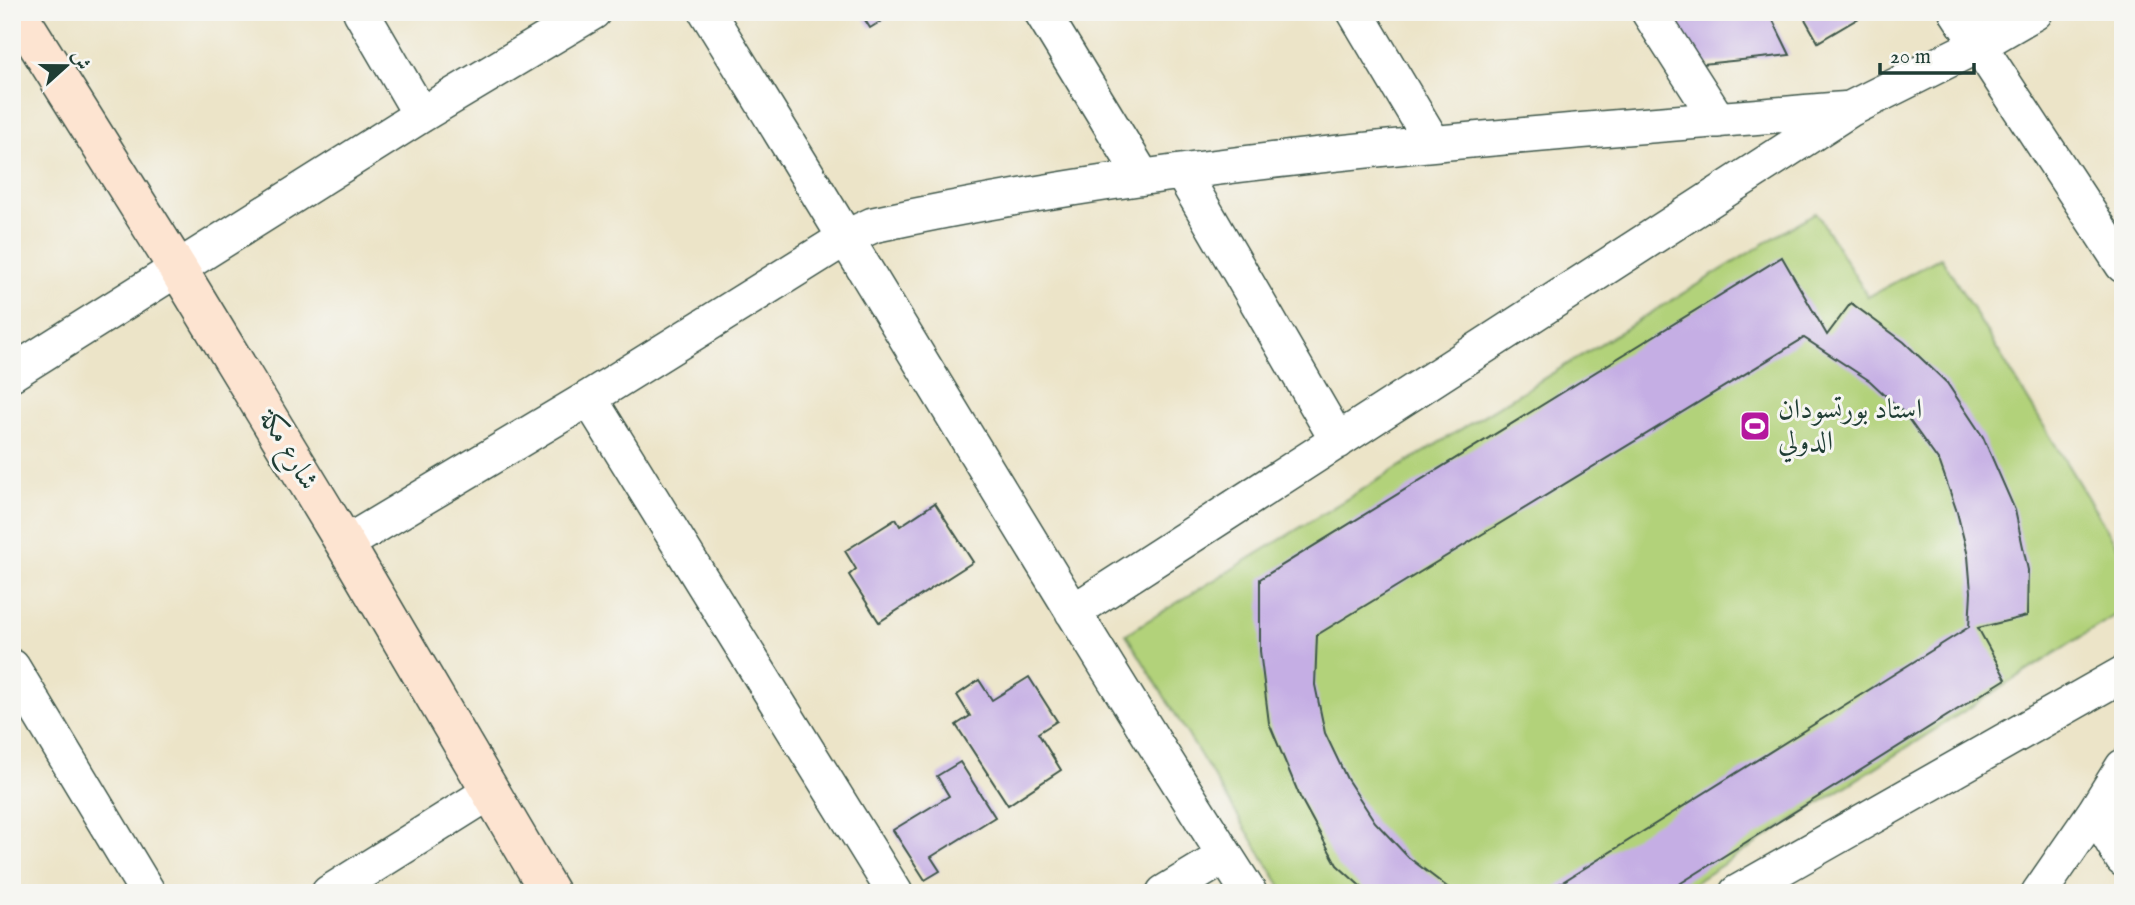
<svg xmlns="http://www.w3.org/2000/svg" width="2135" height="905" font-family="'IM FELL English',Amiri,serif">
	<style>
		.green { fill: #b2d27a; stroke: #688857; stroke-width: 2 }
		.building { fill: #c5aee4 }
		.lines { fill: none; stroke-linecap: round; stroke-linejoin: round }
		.street-casing { stroke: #3e564a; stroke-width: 38 }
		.secondary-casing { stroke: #3e564a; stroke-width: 41 }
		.street { stroke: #fff; stroke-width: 35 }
		.secondary { stroke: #fde4d1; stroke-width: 38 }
		.labels { text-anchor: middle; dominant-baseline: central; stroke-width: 6; stroke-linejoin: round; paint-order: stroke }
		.poi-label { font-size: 28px; fill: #1f3d34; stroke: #f6f6f2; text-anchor: start }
		.street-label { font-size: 28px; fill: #1f3d34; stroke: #f6f6f2 }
	</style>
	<rect width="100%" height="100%" fill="#f6f6f2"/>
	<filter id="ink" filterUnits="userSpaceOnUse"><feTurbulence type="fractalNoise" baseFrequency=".0143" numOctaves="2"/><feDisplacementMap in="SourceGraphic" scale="14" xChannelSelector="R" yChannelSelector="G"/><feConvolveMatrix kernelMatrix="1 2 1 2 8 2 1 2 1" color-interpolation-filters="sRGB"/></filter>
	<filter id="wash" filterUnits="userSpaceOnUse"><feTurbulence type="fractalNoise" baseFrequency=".00686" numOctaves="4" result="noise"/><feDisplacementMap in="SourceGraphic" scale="28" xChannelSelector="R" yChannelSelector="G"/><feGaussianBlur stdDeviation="1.57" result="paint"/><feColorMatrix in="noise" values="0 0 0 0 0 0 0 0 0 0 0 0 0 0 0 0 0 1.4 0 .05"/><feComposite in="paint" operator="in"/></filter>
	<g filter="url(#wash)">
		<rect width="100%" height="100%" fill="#ece4c8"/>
		<path class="green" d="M1816,212L1868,297L1941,257L2123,556V610L1678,893H1285L1126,634Z"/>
		<g id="blocks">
			<path class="building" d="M860,12H896L870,28Z
				M1671,12H1769L1790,55L1693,65Z
				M1801,12H1869L1818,42Z
				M1782,257L1827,335L1851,303L1904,342L1947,383L1983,437L2015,510L2028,570L2027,616L1978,628L2006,679L1665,893H1545L1969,627L1971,592L1968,556L1957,512L1940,463L1904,413L1870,381L1804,338L1317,635L1315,685L1325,733L1347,779L1375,822L1408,857L1455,893H1368L1337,865L1300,797L1269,723L1260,651V579Z
				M935,503L973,562L879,622L849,575L856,569L845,551L896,519L900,526Z
				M1029,677L1057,721L1038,733L1061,770L1008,805L956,725L970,716L957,695L979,680L992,700Z
				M960,762L995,817L931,857L940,871L925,880L893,830L949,796L937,776Z"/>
		</g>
	</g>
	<g filter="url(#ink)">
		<use href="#blocks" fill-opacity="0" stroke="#3e564a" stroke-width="2"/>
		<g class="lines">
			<g class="street-casing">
				<path id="street" d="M361,12L421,115
					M707,12C889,305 1063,602 1249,893
					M1042,12L1142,176
					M1355,12L1433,143
					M1649,12L1718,120
					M1957,12L2123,265
					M1182,172L1338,441
					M12,373L421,115L593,12
					M589,398L895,893
					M345,544L589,398L847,237L873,225C1194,155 1523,136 1850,109
					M1073,612L1850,109L1978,45L2035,12
					M12,667L148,893
					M2095,812L2123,859
					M329,893L490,792
					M1164,893L1225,856
					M1737,893L2123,674
					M2039,893L2095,812L2123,767"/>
			</g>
			<g class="secondary-casing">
				<path id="secondary" d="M17,12L178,269L345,544L550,893"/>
			</g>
			<use href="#street" class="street"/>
			<use href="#secondary" class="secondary"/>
		</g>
	</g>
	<defs>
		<g id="stadium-square" transform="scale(1.575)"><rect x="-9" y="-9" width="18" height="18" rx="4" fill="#b5179e" stroke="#f6f6f2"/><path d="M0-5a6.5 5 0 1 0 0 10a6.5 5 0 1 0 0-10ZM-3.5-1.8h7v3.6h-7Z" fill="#fff"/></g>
	</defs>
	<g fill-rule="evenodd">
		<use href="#stadium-square" x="1755" y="426"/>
	</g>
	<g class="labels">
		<g class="poi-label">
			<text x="1778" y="410">استاد بورتسودان<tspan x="1778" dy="32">الدولي</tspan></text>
		</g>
		<g class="street-label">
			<text transform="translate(288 450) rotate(59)">شارع مكة</text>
		</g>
	</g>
	<rect width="2135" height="905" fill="none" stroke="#f6f6f2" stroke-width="42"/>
	<g transform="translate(66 66) rotate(69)" stroke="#f6f6f2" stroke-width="5" paint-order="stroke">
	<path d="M0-5L12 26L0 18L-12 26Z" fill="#1f3d34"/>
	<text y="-10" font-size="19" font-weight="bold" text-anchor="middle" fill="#1f3d34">ش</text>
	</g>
	<path d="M1880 63v10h94v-10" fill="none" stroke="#1f3d34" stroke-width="3.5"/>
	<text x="1890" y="63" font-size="21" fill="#1f3d34" stroke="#f6f6f2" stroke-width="5" paint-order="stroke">20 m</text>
</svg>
